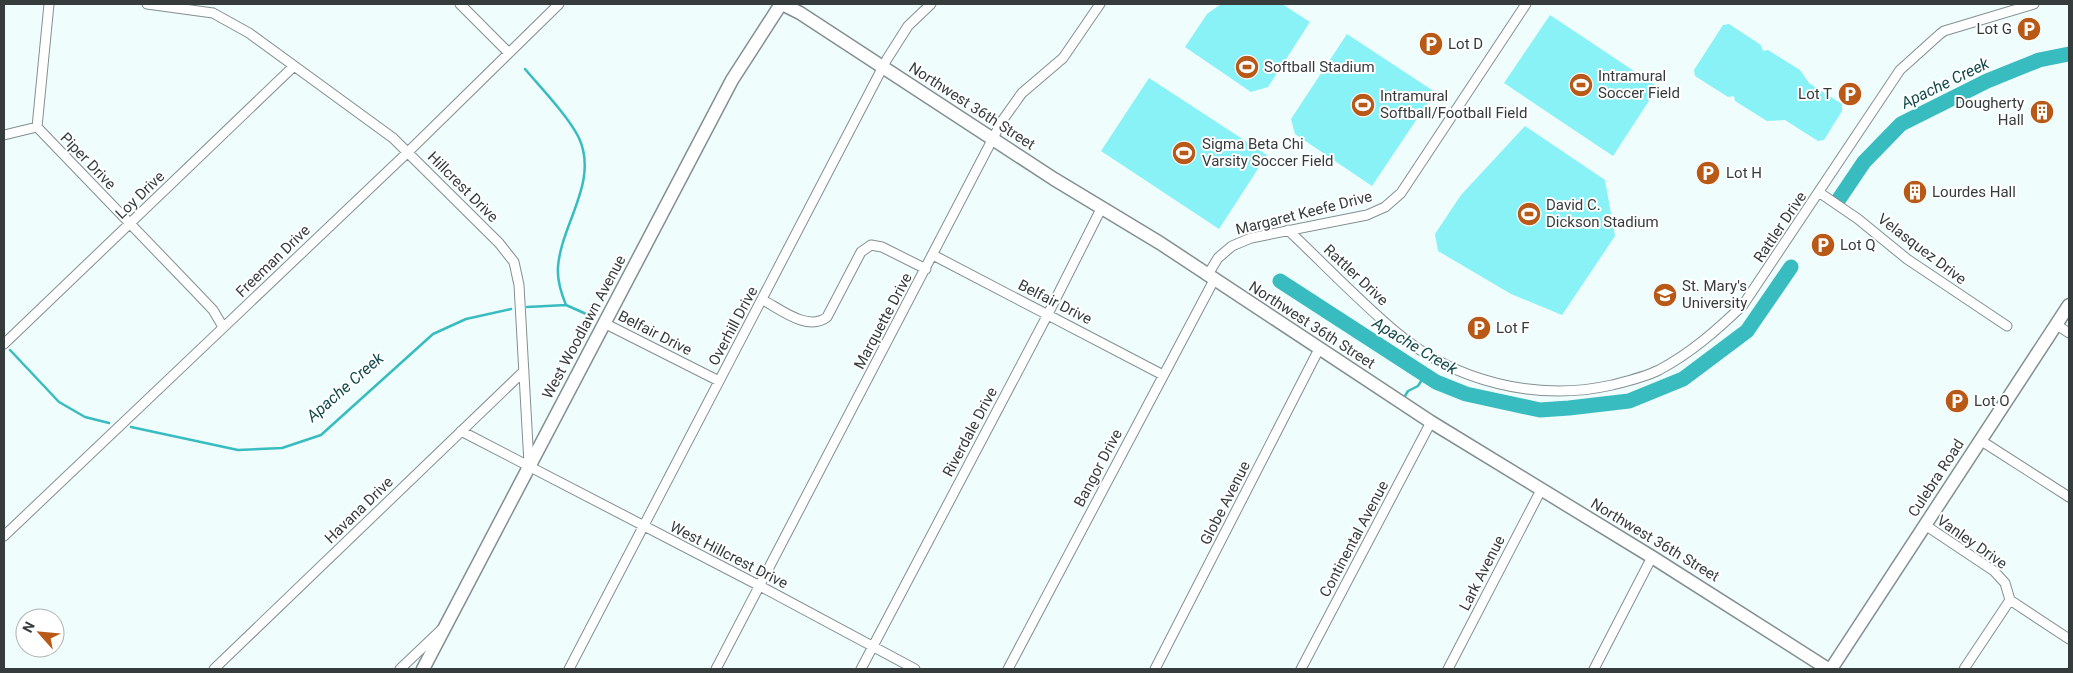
<svg xmlns="http://www.w3.org/2000/svg" width="2073" height="673" font-family="Roboto,sans-serif">
	<style>
		.green { fill: #89f2f6 }
		.lines { fill: none; stroke-linecap: round; stroke-linejoin: round }
		.stream { stroke: #39bcc0; stroke-width: 2.5 }
		.river { stroke: #39bcc0; stroke-width: 15 }
		.street-casing { stroke: #838f90; stroke-width: 11 }
		.secondary-casing { stroke: #838f90; stroke-width: 15 }
		.street { stroke: #fff; stroke-width: 9 }
		.secondary { stroke: #fff; stroke-width: 12 }
		.labels { text-anchor: middle; dominant-baseline: central; stroke-width: 4; stroke-linejoin: round; paint-order: stroke }
		.poi-label { font-size: 15px; fill: #363c3c; stroke: #fff; text-anchor: start }
		.street-label { font-size: 15px; fill: #363c3c; stroke: #fff }
		.water-label { font-size: 16px; font-style: italic; fill: #124a4c; stroke: #fff }
	</style>
	<rect width="100%" height="100%" fill="#effdfd"/>
	<path class="green" d="M1221,4H1282L1310,22L1268,87L1251,92L1185,47L1207,14Z
		M1550,15L1658,87L1613,156L1504,83Z
		M1729,24L1761,45L1763,51L1768,50L1800,70L1809,83L1842,104V111L1824,140L1818,141L1785,120L1767,121L1735,101L1734,96L1728,97L1695,76L1694,70L1723,25Z
		M1347,34L1435,92L1372,186L1295,134L1291,119Z
		M1149,78L1267,155L1219,229L1101,151Z
		M1525,126L1605,180L1615,236L1562,315L1511,294L1438,251L1435,234L1461,195Z"/>
	<g class="lines">
		<path class="stream" d="M525,69C541,88 568,116 579,138C599,182 561,224 558,267C557,280 561,293 566,305
			M527,307L566,305L593,317
			M10,350L59,402L85,417L109,423
			M1405,396L1408,391L1418,386L1425,375
			M131,427L238,450L282,448L321,435L433,334L466,319L511,309"/>
		<path class="river" d="M1839,199L1864,162L1901,124L1987,81L2039,60L2069,54
			M1280,281L1436,382L1466,394L1540,410L1569,408L1629,401L1683,379L1747,331L1791,267"/>
		<g class="street-casing">
			<path id="street" d="M49,4L37,127L193,289L213,310L223,327
				M147,4L213,13L249,33L393,138L499,243L514,262L519,285L529,464
				M460,4L509,53
				M4,135L37,127
				M1820,193L1858,219L1907,259L2007,326
				M1288,230C1324,264 1358,300 1396,332C1455,382 1537,402 1612,385C1628,381 1645,377 1659,370C1691,353 1717,330 1743,305L1900,70L1940,34L1944,31L2034,4
				M933,255L1163,375
				M1207,276L1218,258L1232,246L1251,238L1367,215L1385,207L1401,193L1526,4
				M763,300C780,309 808,332 827,317L861,252L871,245L882,247L926,269
				M604,323L719,381
				M2057,325L2069,333
				M4,344L294,66
				M461,431L760,586L915,669
				M1980,440L2069,497
				M1925,525L1994,571L2005,583L2010,600L2069,639
				M4,536L408,152L559,4
				M214,669L524,371
				M400,669L441,630
				M569,669L887,59L908,26L931,4
				M716,669L1002,121L1022,93L1063,58L1100,4
				M861,669L1048,314L1102,207
				M1008,669L1214,280
				M1155,669L1319,349
				M1301,669L1431,422
				M1448,669L1541,490
				M1594,669L1652,557
				M1964,669L2010,600"/>
		</g>
		<g class="secondary-casing">
			<path id="secondary" d="M782,4L800,13L1054,179L1160,243L1431,422L1652,557L1828,669
				M423,669L732,80L781,4
				M1831,669L2069,305"/>
		</g>
		<use href="#street" class="street"/>
		<use href="#secondary" class="secondary"/>
	</g>
	<defs>
		<g id="parking-disc" transform="scale(1.25)"><circle r="9.5" fill="#b95917" stroke="#fff"/><path d="M-3.5-5.5H1a3.5 3.5 0 0 1 0 7H-1V5.5H-3.5ZM-1-3.4V-.6H.8a1.4 1.4 0 0 0 0-2.8Z" fill="#fff"/></g>
		<g id="stadium-disc" transform="scale(1.25)"><circle r="9.5" fill="#b95917" stroke="#fff"/><path d="M0-5a6.5 5 0 1 0 0 10a6.5 5 0 1 0 0-10ZM-3.5-1.8h7v3.6h-7Z" fill="#fff"/></g>
		<g id="building-disc" transform="scale(1.25)"><circle r="9.5" fill="#b95917" stroke="#fff"/><path d="M-4-6H4V6H1V3H-1V6H-4ZM-2.5-4.3h1.7v1.8h-1.7ZM.8-4.3h1.7v1.8H.8ZM-2.5-1h1.7V.8h-1.7ZM.8-1h1.7V.8H.8Z" fill="#fff"/></g>
		<g id="university-disc" transform="scale(1.25)"><circle r="9.5" fill="#b95917" stroke="#fff"/><path d="M0-5L7-2L0 1L-7-2ZM-4 1L0 2.5L4 1V4Q0 6-4 4Z" fill="#fff"/></g>
	</defs>
	<g fill-rule="evenodd">
		<use href="#parking-disc" x="2029" y="29"/>
		<use href="#parking-disc" x="1431" y="44"/>
		<use href="#stadium-disc" x="1247" y="67"/>
		<use href="#stadium-disc" x="1581" y="85"/>
		<use href="#parking-disc" x="1850" y="94"/>
		<use href="#stadium-disc" x="1363" y="105"/>
		<use href="#building-disc" x="2042" y="112"/>
		<use href="#stadium-disc" x="1184" y="153"/>
		<use href="#parking-disc" x="1708" y="173"/>
		<use href="#building-disc" x="1915" y="192"/>
		<use href="#stadium-disc" x="1529" y="214"/>
		<use href="#parking-disc" x="1823" y="245"/>
		<use href="#university-disc" x="1665" y="295"/>
		<use href="#parking-disc" x="1479" y="328"/>
		<use href="#parking-disc" x="1957" y="401"/>
	</g>
	<g class="labels">
		<g class="poi-label">
			<text x="2012" y="29" text-anchor="end">Lot G</text>
			<text x="1448" y="44">Lot D</text>
			<text x="1264" y="67">Softball Stadium</text>
			<text x="1598" y="76">Intramural<tspan x="1598" dy="17">Soccer Field</tspan></text>
			<text x="1832" y="94" text-anchor="end">Lot T</text>
			<text x="1380" y="96">Intramural<tspan x="1380" dy="17">Softball/Football Field</tspan></text>
			<text x="2024" y="103" text-anchor="end">Dougherty<tspan x="2024" dy="17">Hall</tspan></text>
			<text x="1202" y="144">Sigma Beta Chi<tspan x="1202" dy="17">Varsity Soccer Field</tspan></text>
			<text x="1726" y="173">Lot H</text>
			<text x="1932" y="192">Lourdes Hall</text>
			<text x="1546" y="205">David C.<tspan x="1546" dy="17">Dickson Stadium</tspan></text>
			<text x="1840" y="245">Lot Q</text>
			<text x="1682" y="286">St. Mary's<tspan x="1682" dy="17">University</tspan></text>
			<text x="1496" y="328">Lot F</text>
			<text x="1974" y="401">Lot O</text>
		</g>
		<g class="street-label">
			<text transform="translate(972 106) rotate(33)">Northwest 36th Street</text>
			<text transform="translate(88 161) rotate(46)">Piper Drive</text>
			<text transform="translate(463 187) rotate(45)">Hillcrest Drive</text>
			<text transform="translate(140 195) rotate(-44)">Loy Drive</text>
			<text transform="translate(1304 213) rotate(-14)">Margaret Keefe Drive</text>
			<text transform="translate(1780 227) rotate(-56)">Rattler Drive</text>
			<text transform="translate(1922 249) rotate(37)">Velasquez Drive</text>
			<text transform="translate(273 261) rotate(-44)">Freeman Drive</text>
			<text transform="translate(1356 275) rotate(43)">Rattler Drive</text>
			<text transform="translate(1055 302) rotate(27)">Belfair Drive</text>
			<text transform="translate(883 321) rotate(-62)">Marquette Drive</text>
			<text transform="translate(1312 325) rotate(33)">Northwest 36th Street</text>
			<text transform="translate(733 326) rotate(-62)">Overhill Drive</text>
			<text transform="translate(584 327) rotate(-62)">West Woodlawn Avenue</text>
			<text transform="translate(655 333) rotate(27)">Belfair Drive</text>
			<text transform="translate(970 432) rotate(-62)">Riverdale Drive</text>
			<text transform="translate(1098 468) rotate(-62)">Bangor Drive</text>
			<text transform="translate(1936 478) rotate(-57)">Culebra Road</text>
			<text transform="translate(1225 503) rotate(-63)">Globe Avenue</text>
			<text transform="translate(359 510) rotate(-44)">Havana Drive</text>
			<text transform="translate(1354 539) rotate(-62)">Continental Avenue</text>
			<text transform="translate(1655 540) rotate(31)">Northwest 36th Street</text>
			<text transform="translate(1972 542) rotate(35)">Vanley Drive</text>
			<text transform="translate(729 555) rotate(27)">West Hillcrest Drive</text>
			<text transform="translate(1482 573) rotate(-63)">Lark Avenue</text>
		</g>
		<g class="water-label">
			<text transform="translate(1945 83) rotate(-26)">Apache Creek</text>
			<text transform="translate(1415 346) rotate(31)">Apache Creek</text>
			<text transform="translate(345 387) rotate(-41)">Apache Creek</text>
		</g>
	</g>
	<rect width="2073" height="673" fill="none" stroke="#363c3c" stroke-width="10"/>
	<g transform="translate(40 633) rotate(297)"><circle r="24" fill="#ffffff" stroke="#afb1b1"/>
	<path d="M0-4L9 19L0 12L-9 19Z" fill="#b95917"/>
	<text y="-8" font-size="14" font-weight="bold" text-anchor="middle" fill="#363c3c">N</text>
	</g>
</svg>
